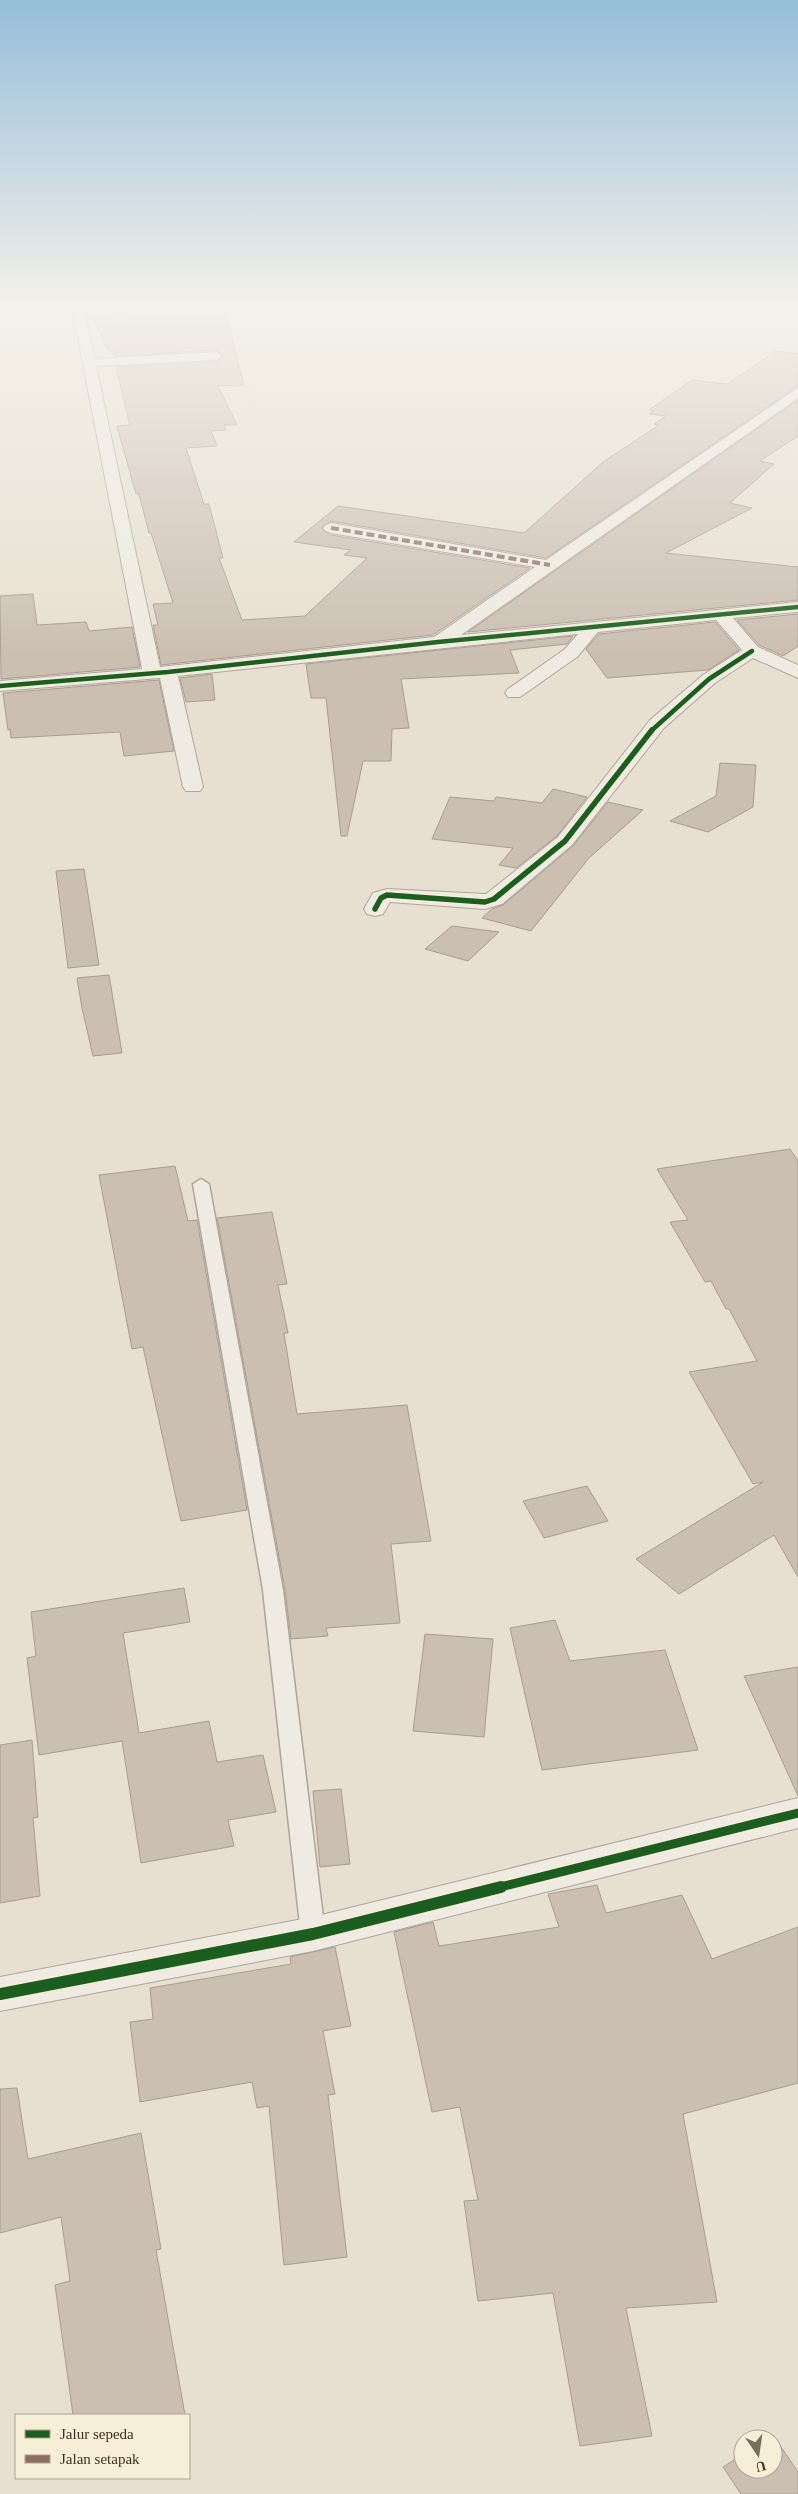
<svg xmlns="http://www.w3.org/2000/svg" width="798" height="2494" font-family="Georgia,serif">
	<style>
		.building { fill: #cbbfb2; stroke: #a89c90 }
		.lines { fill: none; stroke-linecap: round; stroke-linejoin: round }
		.service-casing { stroke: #ada599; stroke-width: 3 }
		.minor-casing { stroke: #ada599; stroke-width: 2 }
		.service { fill: #efebe3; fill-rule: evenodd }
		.minor { fill: #efebe3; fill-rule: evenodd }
		.quiet { stroke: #8d6e63; stroke-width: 4; stroke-dasharray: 8 4; stroke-linecap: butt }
		.cycleway-far3-casing { stroke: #f7eed8; stroke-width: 6 }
		.cycleway-far2-casing { stroke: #f7eed8; stroke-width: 8 }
		.cycleway-far1-casing { stroke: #f7eed8; stroke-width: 12 }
		.cycleway-casing { stroke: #f7eed8; stroke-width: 15 }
		.cycleway-far3 { stroke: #1b5e20; stroke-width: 4.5 }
		.cycleway-far2 { stroke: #1b5e20; stroke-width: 5.5 }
		.cycleway-far1 { stroke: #1b5e20; stroke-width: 9 }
		.cycleway { stroke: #1b5e20; stroke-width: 12 }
	</style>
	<rect width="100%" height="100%" fill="#e7e0d1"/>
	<path class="building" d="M153,307H224L244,385L218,386L237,425H224L226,430L211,431L217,446L186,448L204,504H209L223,558H219L242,620L305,616L367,558L344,555L351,550L294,542L338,506L524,533L603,462L659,425L654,424L666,416L649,414L654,411L649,410L692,380L727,384L776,351L798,354V386L546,558L331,521L322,527L325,532L331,535L530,568L433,635L161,665L153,625H158L153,604L173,603L151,533H149L139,494H136L117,426L130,425L116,367L216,362L224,355L216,350L114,356L113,351H109L91,316L145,313Z
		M798,400V436L760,461L774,464L730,503L752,508L666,553L798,567V600L468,632Z
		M33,594L37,625L86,622L89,631L132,627L140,667L1,679L0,596Z
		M798,614V646L783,656L759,645L737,620Z
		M715,622L739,650L708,670L607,678L586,649L599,634Z
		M573,636L567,644L510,650L519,673L401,679L409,728L392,729L391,761H363L347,836H341L326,698H311L306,664Z
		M212,674L215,700L186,702L180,678Z
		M159,680L174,751L124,756L120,732L11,738L10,729L8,730L3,693Z
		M720,763L756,765L753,807L708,832L670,821L716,796Z
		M553,789L587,797L557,836L516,868L499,865L513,848L432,839L450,797L494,801L496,797L542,803Z
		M608,802L643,810L589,858L531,931L482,918L492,909L503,905L573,846Z
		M84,869L99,965L68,968L56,871Z
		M452,926L499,932L468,961L425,949Z
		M109,975L122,1053L93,1056L82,1008L77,978Z
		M790,1149L798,1161V1577L774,1535L679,1594L636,1559L763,1482L753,1484L689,1372L757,1361L729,1309H726L711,1281L705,1282L670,1222L688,1220L657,1169Z
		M175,1166L188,1221L197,1220L247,1510L181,1521L143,1347L132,1349L99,1175Z
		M272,1212L287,1284L278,1285L288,1333H284L297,1414L407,1405L431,1541L391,1544L400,1623L326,1628L328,1636L291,1639L285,1590L217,1218Z
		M587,1486L608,1521L544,1538L523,1501Z
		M184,1588L190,1622L123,1633L139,1733L209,1721L217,1762L263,1755L276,1812L228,1820L234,1846L141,1863L122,1741L39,1755L27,1658L36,1656L31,1612Z
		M555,1620L570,1661L665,1650L698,1750L542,1770L510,1628Z
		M425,1634L493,1639L484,1737L413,1731Z
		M798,1667V1796L744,1676Z
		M32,1740L38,1817L33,1818L40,1896L0,1903V1745Z
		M341,1789L350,1864L320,1867L313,1791Z
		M597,1885L606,1913L682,1895L712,1959L798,1927V2083L683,2114L717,2302L626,2308L652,2436L580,2446L553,2293L478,2301L464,2201L478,2200L460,2107L432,2112L394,1932L433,1922L439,1946L559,1927L548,1894Z
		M335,1947L351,2026L323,2031L335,2094L328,2095L347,2257L284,2265L269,2106L257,2108L252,2082L140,2102L130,2022L153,2019L150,1988L291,1964L290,1957Z
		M17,2088L28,2159L141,2133L161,2249L156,2250L185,2415H73L55,2285L70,2281L61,2217L0,2233V2089Z
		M773,2435L798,2472V2494H741L723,2467L743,2454V2469H773V2439H766Z"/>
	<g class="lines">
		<g class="service-casing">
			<path id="service" d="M201,1179L209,1184L283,1590L325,1934L321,1941L313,1944L305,1941L301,1934L263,1590L193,1184Z"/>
		</g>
		<g class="minor-casing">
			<path id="minor" d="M72,307H151L145,311L85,314L95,359L216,352L222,356L216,360L96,366L160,667L434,637L535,567L331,533L326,531L323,528L326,525L331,523L546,560L798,388V398L461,635L798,602V612L733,618L758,647L798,665V678L753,658L715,683L664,728L572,845L502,904L485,909L390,902L383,914L375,916L367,914L364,909L373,893L387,889L486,894L558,837L650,720L703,675L742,650L716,620L598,632L577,657L520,697H508L505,693L508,689L565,649L578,634L178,676L203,787L200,791H186L183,787L160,678L0,691V681L142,669Z
				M798,1798V1828L313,1951L0,2011V1977L313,1917Z"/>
		</g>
		<use href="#service" class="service"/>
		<use href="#minor" class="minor"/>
		<path class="quiet" d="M331,528L550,565"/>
		<g class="cycleway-far3-casing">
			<path id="cycleway-far3" d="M0,686L168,672L438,642L798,607
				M651,731L709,679L752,651"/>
		</g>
		<g class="cycleway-far2-casing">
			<path id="cycleway-far2" d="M375,909L381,898L387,895L485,902L494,899L565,841L652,730"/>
		</g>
		<g class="cycleway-far1-casing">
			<path id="cycleway-far1" d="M496,1888L798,1813"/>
		</g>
		<g class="cycleway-casing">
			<path id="cycleway" d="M0,1994L313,1934L501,1887"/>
		</g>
		<use href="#cycleway-far3" class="cycleway-far3"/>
		<use href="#cycleway-far2" class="cycleway-far2"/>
		<use href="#cycleway-far1" class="cycleway-far1"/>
		<use href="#cycleway" class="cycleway"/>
	</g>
	<linearGradient id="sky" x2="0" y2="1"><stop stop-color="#96bed9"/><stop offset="0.47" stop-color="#f4f1ea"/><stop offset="1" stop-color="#f4f1ea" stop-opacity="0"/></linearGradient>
	<rect width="798" height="656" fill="url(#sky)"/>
	<rect x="15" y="2414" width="175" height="65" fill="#f7eed8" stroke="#ada18e"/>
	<rect x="25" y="2430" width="25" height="8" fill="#1b5e20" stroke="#ada18e"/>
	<text x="60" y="2439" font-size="15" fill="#3d2e20">Jalur sepeda</text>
	<rect x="25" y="2455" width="25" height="8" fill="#8d6e63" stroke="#ada18e"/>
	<text x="60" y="2464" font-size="15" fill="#3d2e20">Jalan setapak</text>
	<g transform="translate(758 2454) rotate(167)"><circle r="24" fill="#f7eed8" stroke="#ada18e"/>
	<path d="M0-4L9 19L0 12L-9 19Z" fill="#786c5e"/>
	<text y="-8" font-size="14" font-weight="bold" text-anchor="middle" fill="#3d2e20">U</text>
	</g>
</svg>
